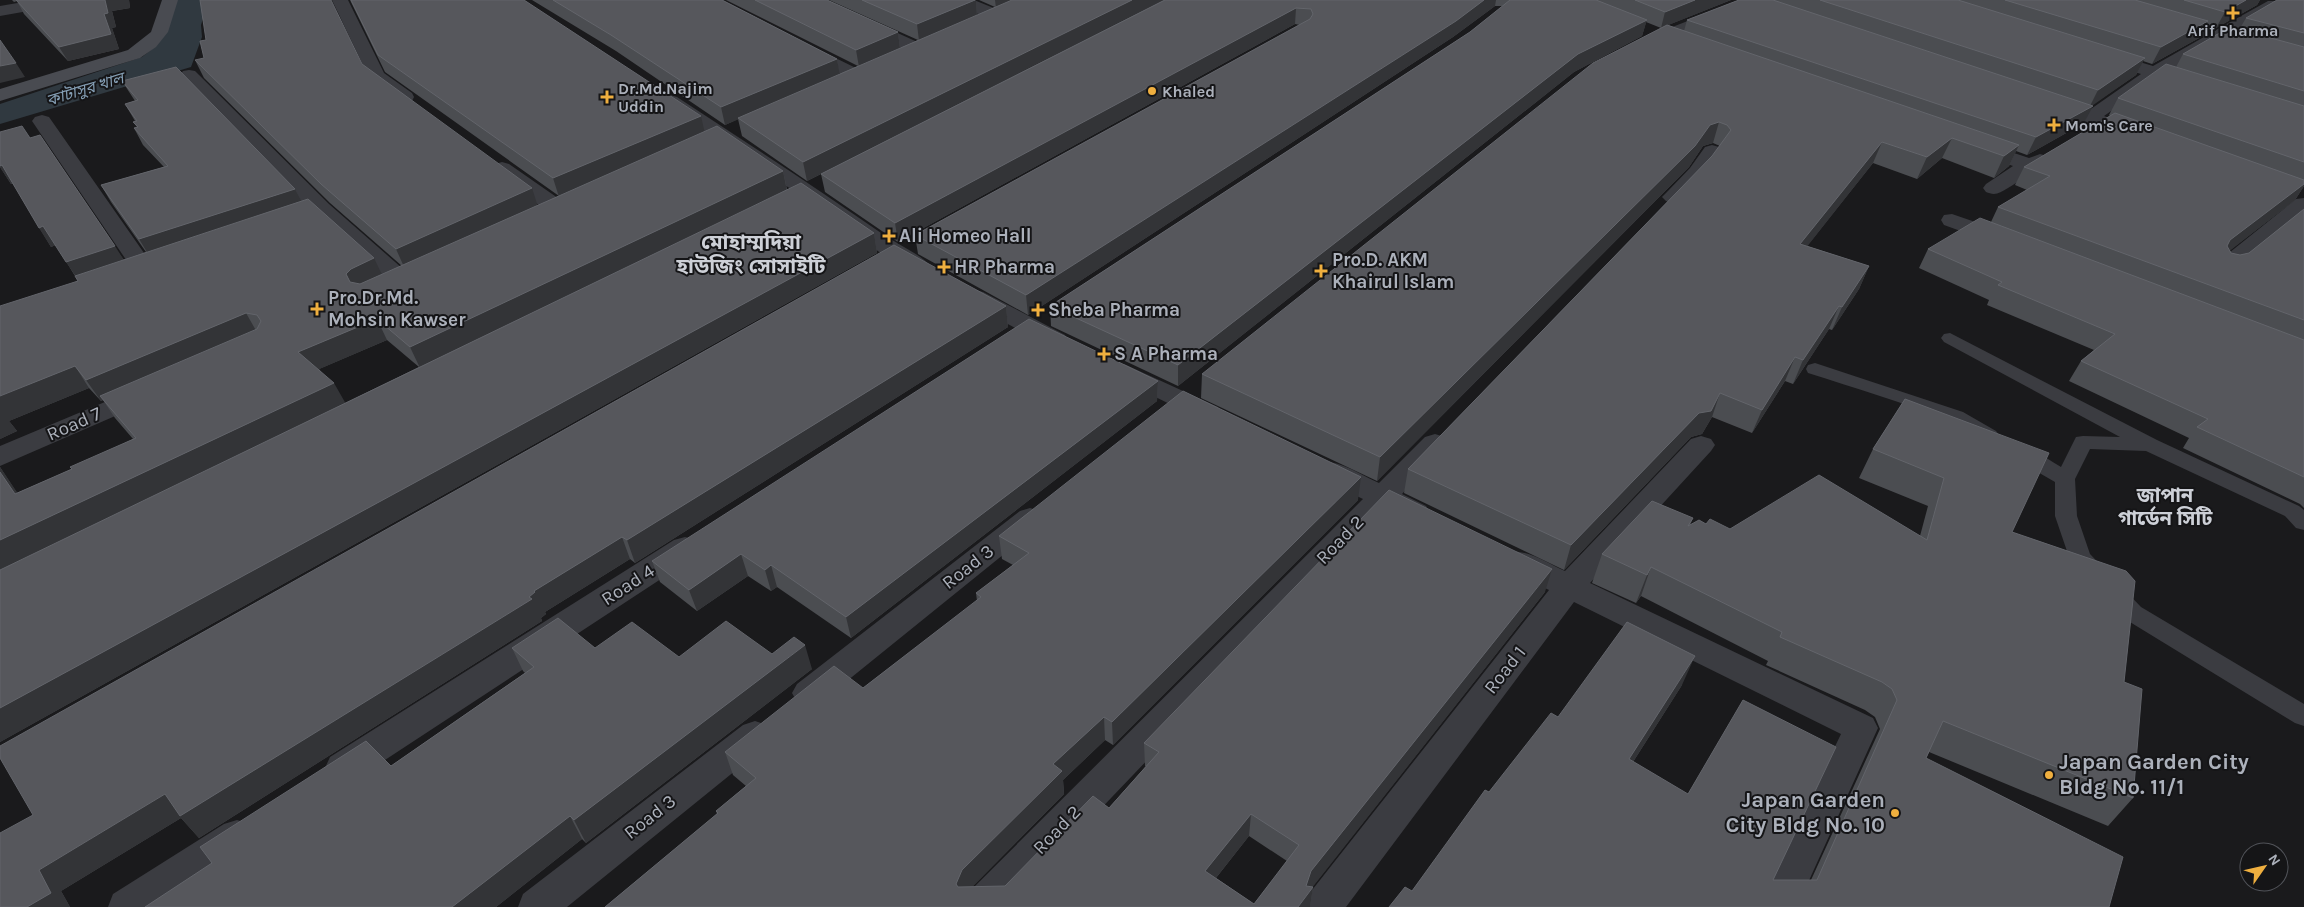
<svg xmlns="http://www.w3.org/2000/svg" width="2304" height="907" font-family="Karla,'Noto Sans Bengali',sans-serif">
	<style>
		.water { fill: #303940 }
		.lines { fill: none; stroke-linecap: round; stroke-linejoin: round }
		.lane { fill: #3b3c41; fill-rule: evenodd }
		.street { fill: #3b3c41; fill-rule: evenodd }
		.secondary { fill: #494b51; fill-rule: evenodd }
		.wall { fill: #4b4d51; fill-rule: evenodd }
		.shaded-wall { fill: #333437 }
		.building { fill: #56575c; stroke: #63656b; fill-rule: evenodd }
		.poi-dot { fill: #efaf3f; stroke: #151517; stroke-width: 2 }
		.labels { text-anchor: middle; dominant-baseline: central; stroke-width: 4; stroke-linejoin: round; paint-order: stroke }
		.far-poi-label { font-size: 16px; font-weight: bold; fill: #acb1bb; stroke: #151517; text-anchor: start }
		.far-water-label { font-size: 16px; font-style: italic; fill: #859fb5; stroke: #151517 }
		.poi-label { font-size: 19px; font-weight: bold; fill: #acb1bb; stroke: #151517; text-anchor: start }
		.street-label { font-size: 19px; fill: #acb1bb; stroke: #151517 }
		.neighbourhood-label { font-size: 20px; font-weight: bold; fill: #cdd0d7; stroke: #151517 }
		.quarter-label { font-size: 21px; font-weight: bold; fill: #cdd0d7; stroke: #151517 }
		.near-poi-label { font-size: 22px; font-weight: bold; fill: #acb1bb; stroke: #151517; text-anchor: start }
	</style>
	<rect width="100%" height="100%" fill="#1a1a1c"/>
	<path class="water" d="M174,0H212L205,12L201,25L202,37L191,67L0,124V104L142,57C168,38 168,30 174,0Z"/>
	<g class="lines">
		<path class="lane" d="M1950,333L2157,440L2299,506L2304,510V530L2296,528L2285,516L2146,451L2090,449L2075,479L2077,516L2090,554L2141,607L2304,704V726L2295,723L2125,619L2069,557L2055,516V482L2012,457L2009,452L2012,447C2028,443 2047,459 2061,467L2076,437L2083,436L2120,437L1944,342L1941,338L1944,334Z
			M1815,363L1963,412L1996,431L1999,435L1996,439C1978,444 1963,426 1948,420C1902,402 1855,388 1808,373L1806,369L1808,365Z"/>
		<path class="street" d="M35,0H70L62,5L0,16V6Z
			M332,0H348L384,73L412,93L414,97L412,101H398L370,80Z
			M804,0H825L924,45L927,49L924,53H912L806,3Z
			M952,0H974L1001,11L1003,15L1001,19H989L954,3Z
			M2087,0H2113L2216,30L2268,1H2280L2282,4L2280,7L2232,35L2304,55V66L2220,42L2169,71L2197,80L2200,84L2197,88L2191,89L2157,79L2104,116L2142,130L2145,134L2142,138H2128L2044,108L2042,104L2044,100L2051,98L2088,111L2141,74L2097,60L2094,56L2097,52L2103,51L2153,66L2204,37L2089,3Z
			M1721,8L1727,10L1729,13L1727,16L1651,48H1639L1636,44L1639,40Z
			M805,43L864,72L867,76L864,80H852L799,52L796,48L799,44Z
			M189,70L195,71L329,204L411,276L415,281L411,286L403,288L395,286L313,214L183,79L180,75L183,71Z
			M670,95L677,97C746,142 816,188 884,235C897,244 924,256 931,267L928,272L920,274L912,272L889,259L800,195L663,105L661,101L663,97Z
			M42,115L49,117L151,263L154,268L151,273L143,275L135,273L32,121L35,117Z
			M1978,141L2029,158L2040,154L2047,156L2050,160C2048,163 2007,189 2001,192C1995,195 1991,194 1986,192L1983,188L1986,184L2013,166L1971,151L1968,147L1971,143Z
			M1712,145L1719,147L1722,151C1711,167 1698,190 1681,201C1676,204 1671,203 1666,201L1662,197L1666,193L1690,168L1705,147Z
			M502,162L509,164L565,203L568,208L565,213L557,214L549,213L495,172L492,168L495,164Z
			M2304,198V215L2235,271L2227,273L2219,271L2216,266L2219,261L2296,199Z
			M1952,214L2010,234L2013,239L2010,244L2002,246L1944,225L1941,220L1944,215Z
			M975,290L983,292L1065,335L1068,340L1065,345L1056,347L1047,345L967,302L963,297L967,292Z
			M1124,364L1218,407L1222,413L1218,419L1209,421L1200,419L1115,377L1111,372L1115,367Z
			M143,386L152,388L156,394L152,400L0,466V446Z
			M1435,434L1445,437L1449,443L1402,494L1426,506L1430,513L1426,520L1416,523L1386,510L1007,907H962L967,894L1363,499L1317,477L1313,470L1317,463C1338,458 1360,475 1379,483L1425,437Z
			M1701,436L1711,439L1715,445L1711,451L1590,583L1873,718L1878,728L1797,907H1758L1841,734L1574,602L1346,907H1304L1309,894L1549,590L1505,569L1501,561L1505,553C1526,547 1546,563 1565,571L1691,439Z
			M1030,508L1040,511L1045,518L1040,525L821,702L809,706L797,702L792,693L797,684L1020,511Z
			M685,537L696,540L700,548L696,556L356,779L343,783L330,779L325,768L330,757L674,540Z
			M755,721L767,725L772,735L767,745L567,907H518L523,894L743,725Z
			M237,820L250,824L256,836L250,848L160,907H108L113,894L224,824Z"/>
		<path class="secondary" d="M162,0H178L168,32L156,47L140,58L0,101V89L128,50L151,32Z"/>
	</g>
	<path class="wall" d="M12,0H129L130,8L112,11L116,27L112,28L119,49L68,61L24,14L17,1L14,2Z
		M350,0H524L705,132L783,171L787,189L874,233L877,253L0,742V467L17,493L72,469L133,439L115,418L103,400L101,401L89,388L9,421L17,431L0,439L78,281L56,245L51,247L13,184H11L0,167V132L30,138L124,260L146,252L111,202L101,185L164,167L143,145L134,128L137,127L133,122L135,121L125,104L135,101L122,81L295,189L301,201L382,275L402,266L330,203L204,78L195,60L362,64L538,206L559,196L385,72ZM387,340L419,367L345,403L319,369Z
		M532,0H722L837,59L839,74L858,66L726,0H827L898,32L900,48L918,40L829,0H976L977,15L995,7L979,0H1731L1668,25L1684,31L1687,20L1739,0H2260L2257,5L2216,28L2206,25L2199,38L2152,64L2143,61L2136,75L2092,105L2084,123L2027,155L2016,151L2009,166L1994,178L1942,158L1917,179L1873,163L1807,246L1869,266L1859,289L1832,330L1829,329L1793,384L1785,381L1752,433L1712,417L1702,434L1691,437L1564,570L1404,493L1408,469L1712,156L1720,146L1713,143L1703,146L1689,167L1377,481L1201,398L1202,374L1661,28L1646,22L1642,36L1574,72L1178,386L1051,326L1050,306L1470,32L1503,6H1495L1453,37L1028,315L918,254L915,235L1300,25L1295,24L898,242L825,192L821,174L807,181L742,136L738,119L725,125L616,51Z
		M2304,0V186L2295,200L2230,250L2231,253L2240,255L2249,253L2304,209V508L2300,504L2183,448L2189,438L2069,381L2081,361L2094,350L1987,305L1989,300L1919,268L1928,249L1991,222L1998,207L2027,190L2015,185L2024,167L2110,116L2109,115L2118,98L2176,67L2183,54L2239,30L2246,18Z
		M1006,306L1008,327L635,563L630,559L545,612L546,614L541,618L542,621L199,838L181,818L61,891L70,907H0Z
		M1158,381L1157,401L851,638L777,587L771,591L748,576L697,611L660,582L652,561Z
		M1905,399L2012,532L2124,682L2133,798L2108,826L1929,752L1926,758L2109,907L1412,891L1489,792L1558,717L1682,685L1633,762L1773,880H1811L1880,729L1875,717L1865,710L1766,665L1768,661L1641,596L1636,603L1592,583L1602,554L1693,518L1690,525L1706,524L1730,529L1920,536L1928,506L1859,478L1873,449Z
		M1358,500L1113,745L1105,740L1063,780L1064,794L972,887L1005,886L1109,808L1146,766H1145L1144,743L1545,592L1312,887H1313L1310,907H605L717,814L716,811L746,786L733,775L725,752L863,688L977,601L976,593L1013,565L1002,559L999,536ZM1249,836L1287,861L1254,904L1216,878Z
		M512,648H595L679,657L772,654L812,669L586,843L582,839L496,907H145L391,766L525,673L523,671Z"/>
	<path class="shaded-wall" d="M105,0H129L130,8L112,11L116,27L112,28L119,49L68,61L59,47L104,14Z
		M976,0L977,16L919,41L917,24Z
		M995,0H1014L996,8Z
		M1132,0H1164L807,181L803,162Z
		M1484,0H1496L1495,6L1453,37L1028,315L1026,295Z
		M1695,0H1731L1661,28L1665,12Z
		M2246,0H2260L2257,5L2216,28L2225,12Z
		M1296,8L1295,24L898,242L895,223Z
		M1647,20L1642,36L1574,72L1178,386V365L1578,54Z
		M2208,21L2199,38L2152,64L2161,47Z
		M898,32L900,49L859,67L856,50Z
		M2145,58L2136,75L2089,108L2098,90Z
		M837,59L840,76L725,125L721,107Z
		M16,63L25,77L0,83V66Z
		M2093,106L2084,123L2027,155L2036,137Z
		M701,116L705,134L559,197L553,178Z
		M1719,122L1713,143L1703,146L1689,167L1377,481L1380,457L1710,125Z
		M1952,138L1942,158L1917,179L1927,157Z
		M1882,142L1873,163L1791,267L1800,244Z
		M2019,145L2009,166L1994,178L2004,156Z
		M2,165L14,183L11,184L0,167V166Z
		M783,171L787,191L420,368L410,347Z
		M2304,184V186L2295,200L2218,260L2230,240Z
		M532,188L538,207L405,269L396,249Z
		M295,189L304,206L150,257L139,239Z
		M43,226L56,245L51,247L39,228Z
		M874,233L877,253L0,742V708Z
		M115,246L127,265L79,281L66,262Z
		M374,258L384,279L357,295L346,274L351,269Z
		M1869,266L1859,289L1832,330L1842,307Z
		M1006,306L1008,327L635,563L627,540Z
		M1839,306L1829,329L1793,384L1803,360Z
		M246,313L258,334L100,396L103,400L101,401L86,380Z
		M377,319L387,340L310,373L298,352Z
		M1795,357L1785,381L1752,433L1762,410Z
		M75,366L89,388L9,421L17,431L0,439V396Z
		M1158,381L1157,401L851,638L846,617Z
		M334,383L346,404L0,571V540Z
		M1720,393L1712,417L1702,434L1691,437L1564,570L1571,545L1699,413Z
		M0,467L33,516L15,494L0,472Z
		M1361,477L1358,500L1113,745L1112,722Z
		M622,537L630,559L545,612L546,614L541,618L542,621L199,838L181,818L61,891L70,907H27L39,870L165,794L529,597L534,591Z
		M741,554L748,576L697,611L689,590Z
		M771,565L777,587L771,591L765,570Z
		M1651,567L1641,596L1636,603L1647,575Z
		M1552,569L1545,592L1308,893L1313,887L1310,907H1298L1311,871Z
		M805,645L812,669L586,843L574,820Z
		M1695,656L1682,685L1617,787L1629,759Z
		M1104,717L1105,740L1063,780L1064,794L966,893L960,906L956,884L962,870L1053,764Z
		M1251,814L1249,836L1204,893L1205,871Z
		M570,816L582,839L496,907H452Z"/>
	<path class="building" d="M16,0H105L108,13L104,14L111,34L59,47Z
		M200,0H331L362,64L532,188L396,249L321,184L195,60L204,58L200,41L206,40Z
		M351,0H524L701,116L553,178L378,55Z
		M553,0H722L837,59L721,107L611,35Z
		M755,0H827L898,32L856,50Z
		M862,0H975L917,24Z
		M1012,0H1132L803,162L738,118Z
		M1165,0H1484L1456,21L1026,295L915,235L1310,19L1313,14L1311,9L1296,8L895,223L821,174Z
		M1510,0H1596L1647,20L1578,54L1178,365L1050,306L1470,32Z
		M1635,0H1695L1665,12Z
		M1739,0H1773L2093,106L2036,137L1687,20Z
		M1820,0H1958L2145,58L2098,90Z
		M2005,0H2135L2208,21L2161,47Z
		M2184,0H2246L2225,12Z
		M2277,0H2304V33L2246,18Z
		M1667,25L2019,145L2004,156L1952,138L1927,157L1882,142L1800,244L1869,266L1842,307L1839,306L1803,360L1795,357L1762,410L1720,393L1711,411L1699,413L1571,545L1408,469L1712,156L1731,130L1727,125L1719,122L1710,125L1695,146L1380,457L1202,374L1593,63Z
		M2230,27L2304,47V91L2183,54Z
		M0,40L16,63L0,66Z
		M2166,64L2304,106V162L2118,98Z
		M176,67L295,189L139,239L101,185L168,166L134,128L138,127L133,122L137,121L125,104L138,100L122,81Z
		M2115,113L2304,180V184L2230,240L2227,246L2231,253L2240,255L2249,253L2304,209V320L1998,207L2050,176L2024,167Z
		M22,126L30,138L40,135L115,246L66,262L43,226L39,228L2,165L0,166V132Z
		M717,126L783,171L410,347L377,319L298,352L334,383L0,540V472L15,494L72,469L70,467L136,438L100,396L257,329L261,321L257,315L246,313L86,380L75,366L0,396V306L78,281L75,276L308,199L374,258L351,269L346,274L350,282L360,284Z
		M801,183L874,233L0,708V570Z
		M1980,218L2304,340V477L2197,427L2208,419L2081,361L2115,334L1998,285L2002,282L1928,249Z
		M894,245L1006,306L627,540L622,537L534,591L535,592L529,597L532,599L180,816L165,794L39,870L51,893L27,907H0V833L33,815L0,758V746Z
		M1029,319L1158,381L846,617L771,565L765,570L741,554L689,590L652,561Z
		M1183,391L1361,477L1112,722L1104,717L1053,764L1062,771L962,870L956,884L958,887L1005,886L1093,796L1109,808L1159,752L1144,743L1389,490L1552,569L1311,871L1306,886L1313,887L1298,907H605L718,813L716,811L756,778L725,752L834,666L863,688L981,597L976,593L1029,553L999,536ZM1251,814L1299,845L1254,904L1205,871Z
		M1905,399L2049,453L2012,532L2126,571L2135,581L2124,682L2142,689L2133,798L1943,721L1926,758L2123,857L2109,907H1389L1405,887L1412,891L1485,790L1489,792L1551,713L1558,717L1627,622L1695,656L1629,759L1688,794L1743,700L1836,747L1773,880H1817L1897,700L1892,689L1882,682L1780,637L1782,632L1651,567L1647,575L1602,554L1652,501L1693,518L1688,526L1699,520L1706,524L1710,519L1730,529L1819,475L1927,540L1944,478L1873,449Z
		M558,618L595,648L632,622L679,657L726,621L772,654L794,637L805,645L574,820L570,816L452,907H145L212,863L200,847L366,741L391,766L534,667L512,648Z"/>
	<g class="poi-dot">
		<path d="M2230.5 5.5h5v5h5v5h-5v5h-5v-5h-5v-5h5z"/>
		<circle cx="1152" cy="91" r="5"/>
		<path d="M604.5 89.5h5v5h5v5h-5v5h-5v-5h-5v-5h5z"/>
		<path d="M2051.5 117.5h5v5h5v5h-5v5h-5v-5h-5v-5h5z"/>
		<path d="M886.5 228.5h5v5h5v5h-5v5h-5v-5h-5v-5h5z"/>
		<path d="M941.5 259.5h5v5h5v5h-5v5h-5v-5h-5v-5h5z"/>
		<path d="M1318.5 263.5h5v5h5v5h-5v5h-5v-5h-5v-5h5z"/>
		<path d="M314.5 301.5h5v5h5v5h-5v5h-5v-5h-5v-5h5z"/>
		<path d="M1035.5 302.5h5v5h5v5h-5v5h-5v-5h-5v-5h5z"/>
		<path d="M1101.5 346.5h5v5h5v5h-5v5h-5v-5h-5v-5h5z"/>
		<circle cx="2049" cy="775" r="5"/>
		<circle cx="1895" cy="813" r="5"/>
	</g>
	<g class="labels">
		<g class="far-poi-label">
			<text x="2233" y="30" text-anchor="middle">Arif Pharma</text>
			<text x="618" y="88">Dr.Md.Najim<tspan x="618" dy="18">Uddin</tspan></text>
			<text x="1162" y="91">Khaled</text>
			<text x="2065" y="125">Mom's Care</text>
		</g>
		<g class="far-water-label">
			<text transform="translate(85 89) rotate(-17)">কাটাসুর খাল</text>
		</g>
		<g class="poi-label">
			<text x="899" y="236">Ali Homeo Hall</text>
			<text x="1332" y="260">Pro.D. AKM<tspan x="1332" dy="22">Khairul Islam</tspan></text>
			<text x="954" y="267">HR Pharma</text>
			<text x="328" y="298">Pro.Dr.Md.<tspan x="328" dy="22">Mohsin Kawser</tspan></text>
			<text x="1048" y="310">Sheba Pharma</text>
			<text x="1114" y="354">S A Pharma</text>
		</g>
		<g class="street-label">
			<text transform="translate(74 424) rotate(-24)">Road 7</text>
			<text transform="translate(1340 540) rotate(-46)">Road 2</text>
			<text transform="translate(968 567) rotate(-38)">Road 3</text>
			<text transform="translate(628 585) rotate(-33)">Road 4</text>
			<text transform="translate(1505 670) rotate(-52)">Road 1</text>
			<text transform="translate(650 817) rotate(-38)">Road 3</text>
			<text transform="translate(1057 830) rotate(-46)">Road 2</text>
		</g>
		<g class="neighbourhood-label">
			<text x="2165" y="495">জাপান<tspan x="2165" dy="23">গার্ডেন সিটি</tspan></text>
		</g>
		<g class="quarter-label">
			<text x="751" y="242">মোহাম্মদিয়া<tspan x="751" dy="24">হাউজিং সোসাইটি</tspan></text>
		</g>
		<g class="near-poi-label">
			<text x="2059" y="762">Japan Garden City<tspan x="2059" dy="25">Bldg No. 11/1</tspan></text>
			<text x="1885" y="800" text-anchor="end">Japan Garden<tspan x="1885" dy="25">City Bldg No. 10</tspan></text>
		</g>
	</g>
	<g transform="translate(2264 867) rotate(56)"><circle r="24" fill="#151517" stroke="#515359"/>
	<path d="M0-4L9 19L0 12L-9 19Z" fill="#efaf3f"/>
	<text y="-8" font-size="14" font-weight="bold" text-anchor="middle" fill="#acb1bb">N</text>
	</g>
</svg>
